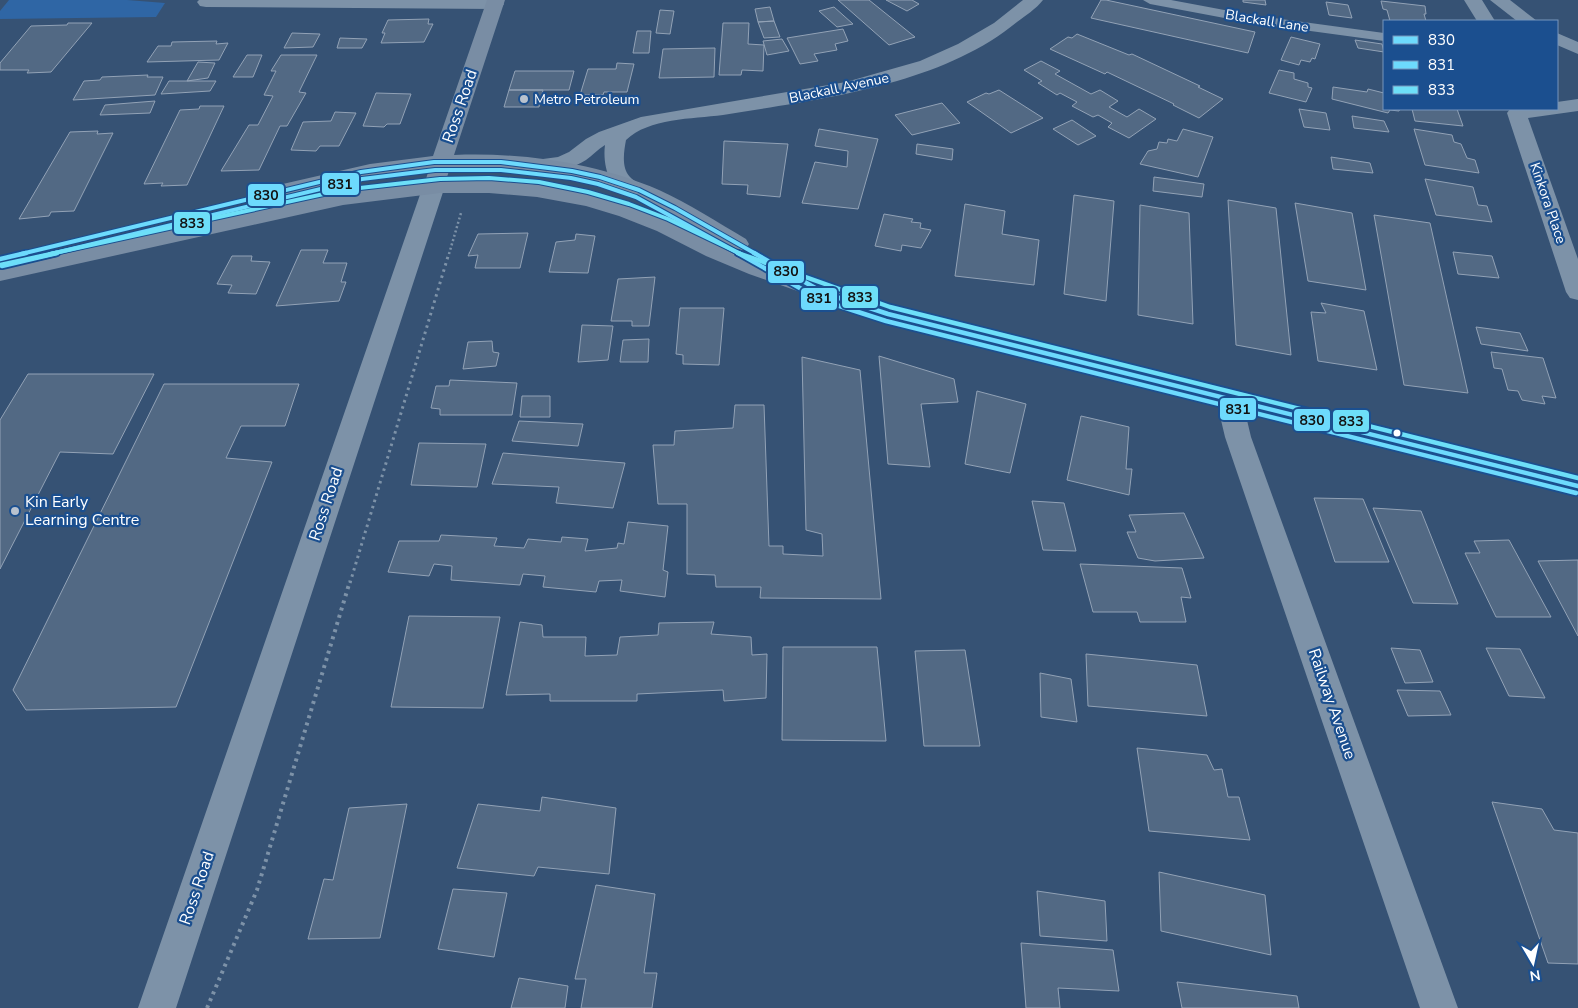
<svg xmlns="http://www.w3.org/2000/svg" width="1578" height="1008" font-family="'Nunito Sans',sans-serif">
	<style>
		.green { fill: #2f66a5 }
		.building { fill: #526984; stroke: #92a2b6 }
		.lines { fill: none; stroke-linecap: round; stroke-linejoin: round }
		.path-far2 { stroke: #7d92a8; stroke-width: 2.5; stroke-dasharray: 2 2.5; stroke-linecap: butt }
		.path-far1 { stroke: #7d92a8; stroke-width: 3; stroke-dasharray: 2.5 4; stroke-linecap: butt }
		.path { stroke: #7d92a8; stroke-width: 4; stroke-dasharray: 3 4.5; stroke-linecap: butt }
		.lane { fill: #7d92a8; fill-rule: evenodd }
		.street { fill: #7d92a8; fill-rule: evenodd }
		.secondary { fill: #798da4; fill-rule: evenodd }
		.bus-1-far1-casing { stroke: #1b4f8f; stroke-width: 6 }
		.bus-1-casing { stroke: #1b4f8f; stroke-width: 8 }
		.bus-2-far1-casing { stroke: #1b4f8f; stroke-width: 6 }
		.bus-2-casing { stroke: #1b4f8f; stroke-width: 8 }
		.bus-3-far1-casing { stroke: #1b4f8f; stroke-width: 6 }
		.bus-3-casing { stroke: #1b4f8f; stroke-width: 8 }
		.bus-1-far1 { stroke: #6ddafd; stroke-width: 4 }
		.bus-1 { stroke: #6ddafd; stroke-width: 4.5 }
		.bus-2-far1 { stroke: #6ddafd; stroke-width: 4 }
		.bus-2 { stroke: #6ddafd; stroke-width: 4.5 }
		.bus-3-far1 { stroke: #6ddff8; stroke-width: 4 }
		.bus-3 { stroke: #6ddff8; stroke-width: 4.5 }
		.poi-dot { fill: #b9c2ce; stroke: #1b4f8f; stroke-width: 2 }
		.bus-dot { fill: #fff; stroke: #1b4f8f; stroke-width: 2 }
		.labels { text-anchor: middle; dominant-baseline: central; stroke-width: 4.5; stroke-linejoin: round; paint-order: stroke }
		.far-street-label { font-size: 14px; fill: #fff; stroke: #1b4f8f }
		.far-poi-label { font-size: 14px; fill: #fff; stroke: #1b4f8f; text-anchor: start }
		.street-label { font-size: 16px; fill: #fff; stroke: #1b4f8f }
		.poi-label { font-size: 16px; fill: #fff; stroke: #1b4f8f; text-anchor: start }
		.line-badge { stroke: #1b4f8f; stroke-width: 2 }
		.pale-badge-label { font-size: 14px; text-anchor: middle; font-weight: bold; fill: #111 }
	</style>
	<rect width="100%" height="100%" fill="#365274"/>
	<path class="green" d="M9,0H127L165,3L156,17L0,19V11Z"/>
	<path class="building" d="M838,0H869L915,37L889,45Z
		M886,0H912L919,4L907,11Z
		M1101,0H1106L1255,32L1248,53L1091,18Z
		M1243,0H1265L1266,5L1243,2Z
		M1381,1L1425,6L1426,14H1424L1426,21H1390L1387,10L1383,9Z
		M1326,2L1348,5L1352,18L1329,15Z
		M770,7L774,21L758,22L755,9Z
		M834,7L853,24L837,27L819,11Z
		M660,10L674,11L670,34L656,33Z
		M429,19L428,24H433L424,42L381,43L385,33H382L388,20Z
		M774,21L780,37L764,38L758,22Z
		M68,23H92L51,72L27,73L29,70H0V63L31,26L67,25Z
		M723,23H749L748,44L764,45L763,71L742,70L741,75H719Z
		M843,29L848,41L835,44L837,50L814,54L818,61L800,64L787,38Z
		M637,31H651L649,53H633Z
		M292,33L320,34L313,47L284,48Z
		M1077,34L1129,55L1132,54L1200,86L1198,87L1223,99L1199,118L1173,105L1174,104L1107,72L1105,74L1050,49L1068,37L1072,38Z
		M1291,37L1320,44L1315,59L1312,58L1310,62L1301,60L1299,65L1281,60Z
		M340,38L367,39L362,48H337Z
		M782,39L789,51L767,55L763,41Z
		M1355,40L1382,44L1384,52L1358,48Z
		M217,41L216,44L228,43L219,60L147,62L158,46H171L172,42Z
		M715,48L714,77L659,78L663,49Z
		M247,55H262L253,77H233Z
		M281,55H317L299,92L306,93L287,126H280L259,170L221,171L249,125H258L273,96L264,95L276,71H271Z
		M1041,61L1060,71L1055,74L1091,94L1100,90L1118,101L1109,107L1127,117L1139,109L1156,119L1129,138L1108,127L1112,123L1098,115L1093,117L1072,106L1077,102L1060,93L1057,95L1038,83L1042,81L1024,70Z
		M198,62L215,63L208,78L187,81Z
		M617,63L634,64L627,92H604L603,95H580L588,69H616Z
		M1279,70L1294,73V79L1308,83V87L1312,88L1306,102L1269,93Z
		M515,71H574L569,90H509Z
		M148,75L147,77H163L155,95L73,100L84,81L100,80L102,77Z
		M169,81H216L210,91L161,94Z
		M1333,87L1367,92L1368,89L1384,93V109H1400L1399,111L1390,110L1388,113L1332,99Z
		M509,90H543L539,107H504Z
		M999,90L1043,118L1011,133L967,102L986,93L989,94Z
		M376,93L411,94L400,124H387L384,127L363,126Z
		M155,101L150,113L100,115L105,105Z
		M942,103L960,123L912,135L895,115Z
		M200,106H224L187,185L161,186L163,183L144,184L180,110L199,109Z
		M1299,109L1326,113L1330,130L1304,127Z
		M1412,109H1457L1463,126L1415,121Z
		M335,112L356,113L339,146H320L316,151L291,150L303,122L331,121Z
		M1352,116L1384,121L1389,132L1354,128Z
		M1072,120L1096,136L1078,145L1053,129Z
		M819,129L878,139L858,209L802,203L815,162L847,167L848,151L815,146Z
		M1183,129L1213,137L1198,177L1140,164L1148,151L1157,149L1159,142L1167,143L1168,139L1177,141Z
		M1414,129L1452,135L1454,142L1461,144L1467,158L1475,160L1479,173L1425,165Z
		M98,131L97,134L113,133L74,211L51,212L49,216L19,219L70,132Z
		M724,141L788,144L780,197L747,194L748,185L722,184Z
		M917,144L953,149L952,160L916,154Z
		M1331,157L1370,163L1373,173L1333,169Z
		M1154,177L1204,184L1202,197L1153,191Z
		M1425,179L1473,187L1478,205L1487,206L1492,222L1436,215Z
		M1074,195L1114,201L1106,301L1064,294Z
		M1228,200L1276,208L1291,355L1236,345Z
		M1295,203L1352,213L1366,290L1308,281Z
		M965,204L1005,211L1002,234L1039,240L1034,285L955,276Z
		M1140,205L1189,213L1193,324L1138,315Z
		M884,214L913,219L911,222L921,223L920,228L931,230L921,248L902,245L901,251L875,246Z
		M1374,215L1430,223L1468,393L1404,385Z
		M528,233L520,268H475L478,255L468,256L478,234Z
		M576,234L595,236L588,273L549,272L556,242L575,240Z
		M301,250H328L323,263H347L341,282H346L339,301L276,306Z
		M1453,252L1492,256L1499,278L1458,274Z
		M232,256H252L251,261L270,262L256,294L228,293L232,285L217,284Z
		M655,277L649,326H632V321H611L618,279Z
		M1321,303L1364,311L1377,370L1318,361L1311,312L1326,313Z
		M680,308H724L719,365L683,364V355L676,354Z
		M582,325L613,326L608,360L578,362Z
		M1476,327L1520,333L1528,351L1481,344Z
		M649,339L648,362H620L623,340Z
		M492,341L493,352L499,353L496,366L463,369L468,342Z
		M1491,352L1543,358L1556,398L1542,396L1545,404L1522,400L1518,391L1508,390L1502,369L1494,368Z
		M879,356L954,379L958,402L921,404L930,467L888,464Z
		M802,357L860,370L881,599L760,598L761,587H716L715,575L687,574V504H658L653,445H674L675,431L733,428L735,405H764L769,546H783V554L823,556L822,534L806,530Z
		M28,374H154L113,454L60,452L0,569V420Z
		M450,380L517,383L512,415H440V409L431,408L436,386H449Z
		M164,384H299L285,426H241L226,458L272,462L176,707L26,710L13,690Z
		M977,391L1026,404L1010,473L965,464Z
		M522,396H550V417H520Z
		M1081,416L1129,427L1126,469H1132L1129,495L1067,480Z
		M519,421L583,424L578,446L512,441Z
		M419,443L486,444L477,487L411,485Z
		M503,453L625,463L613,508L556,503L559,487L492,484Z
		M1314,498L1363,499L1389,562H1335Z
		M1032,501L1064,503L1076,551L1043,550Z
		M1373,508L1421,511L1458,604L1413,603Z
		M1184,513L1204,558L1155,561L1138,558L1127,532H1136L1129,515Z
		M628,522L668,526L663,570L668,572L665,597L620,591L622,580L599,581L596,592L543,587L545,576L523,574L520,585L451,580L452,566L434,564L429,576L388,572L399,541H439L441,535L497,538L494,546L524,548L528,539L561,542L562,537L588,539L585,551L617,548L618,543L624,544Z
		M1509,540L1551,617H1496L1465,553H1480L1474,541Z
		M1578,560V636L1538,561Z
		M1080,564L1182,568L1191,598L1181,597L1186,622H1140L1137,612H1093Z
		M409,616L500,617L483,708L391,707Z
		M520,622L542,625L543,637H586L585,656L617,655L620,637L658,635L659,623L714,622L711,634L751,637L752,655L767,654L766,698L724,701L723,690L637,694V701H550V694L506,695Z
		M783,647H877L886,741L782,740Z
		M1391,648L1420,650L1433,682L1405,683Z
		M1486,648L1520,649L1545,698L1509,696Z
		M965,650L980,746H924L915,651Z
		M1086,654L1197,665L1207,716L1088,706Z
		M1040,673L1071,679L1077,722L1041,717Z
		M1397,690L1440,691L1451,715L1408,716Z
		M1137,748L1207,755L1214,770L1222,769L1228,797H1239L1250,840L1149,831Z
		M542,797L616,808L609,874L538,867L534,876L457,868L478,804L540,811Z
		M1492,802L1542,809L1554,830L1578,833V964L1548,963Z
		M407,804L380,938L308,939L324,879L333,880L349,808Z
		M1159,872L1265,895L1271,955L1161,931Z
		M596,885L655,894L644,973H657L652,1008H581L586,979H575Z
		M453,889L507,893L494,957L438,949Z
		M1037,891L1105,901L1107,941L1040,936Z
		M1021,943L1113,950L1119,991L1058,988L1060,1008H1026Z
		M519,978L568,986L565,1008H511Z
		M1177,982L1297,996L1299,1008H1182Z"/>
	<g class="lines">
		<path class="path-far2" d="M449,254L461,213"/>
		<path class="path-far1" d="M350,583L449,253"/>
		<path class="path" d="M207,1008L257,890L350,581"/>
		<path class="lane" d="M1143,0H1171L1251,15L1384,33V41L1251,23L1150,4Z"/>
		<path class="street" d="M199,0H500L504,4L501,8L495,9L206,7L200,6L197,2Z
			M1023,0H1043C1036,9 1025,16 1017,22C939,86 820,99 723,115C692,119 649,118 626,140C624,151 621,168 630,177C634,181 639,183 643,188L639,193C611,200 602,167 605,145C598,149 592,156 586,160C570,170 546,175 528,171L525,166L528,161L558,157L569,152L586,139L599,132L641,117L846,82L920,61L958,44L994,23Z
			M1464,0H1482L1495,21H1477Z
			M1490,0H1510L1537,21H1517Z
			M1557,33L1578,42V54L1557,45Z
			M1578,99V111L1528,118L1578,259V300L1570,298L1566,292L1507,113L1510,109H1557V102Z
			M434,179L441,181L445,186L176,1008H138L423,186L427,181Z
			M1229,389L1238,392L1242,399L1251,437L1458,1008H1420L1225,437L1216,399L1220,392Z"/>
		<path class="secondary" d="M487,0H505L454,155C522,152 597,163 659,190C690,204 717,222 746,239L749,244L746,249L738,252L732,250L809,279L891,306L1578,475V497L888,323L749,274L706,256L657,231L619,216L586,206L537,197L489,193H440L343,205L0,281V265L295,200L343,191L427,181L426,179L429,169L370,177L281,198L274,196L270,191L274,186L370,164L433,156ZM450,168C515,165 586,173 645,201C674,214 701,232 728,248C703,237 679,223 652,212C586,187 517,179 446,180Z"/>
		<g class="bus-1-far1-casing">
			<path id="bus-1-far1" d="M21,254L361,172L434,162H501L572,171L600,177L639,190L675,208L756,254"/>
		</g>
		<g class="bus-1-casing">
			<path id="bus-1" d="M754,253L824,293L888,314L1578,486
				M0,259L26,253"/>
		</g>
		<g class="bus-2-far1-casing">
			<path id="bus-2-far1" d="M51,254L362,179L435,170H501L571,178L598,184L636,197L740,254"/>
		</g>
		<g class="bus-2-casing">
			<path id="bus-2" d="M738,253L821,300L886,321L1576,493
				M2,266L57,253"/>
		</g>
		<g class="bus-3-far1-casing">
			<path id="bus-3-far1" d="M50,254L342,190L440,179L489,178L539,182L588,192L629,204L668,219L741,254"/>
		</g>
		<g class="bus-3-casing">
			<path id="bus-3" d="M738,253L890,307L1578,478
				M0,265L56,253"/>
		</g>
		<use href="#bus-1-far1" class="bus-1-far1"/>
		<use href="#bus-1" class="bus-1"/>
		<use href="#bus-2-far1" class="bus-2-far1"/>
		<use href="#bus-2" class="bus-2"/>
		<use href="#bus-3-far1" class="bus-3-far1"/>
		<use href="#bus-3" class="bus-3"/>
	</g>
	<g class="poi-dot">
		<circle cx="524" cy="99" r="5"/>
		<circle cx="15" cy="511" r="5"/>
	</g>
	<circle class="bus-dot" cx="1397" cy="433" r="4.5"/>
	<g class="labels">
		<g class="far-street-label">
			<text transform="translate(1267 21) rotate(9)">Blackall Lane</text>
			<text transform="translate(839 88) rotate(-12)">Blackall Avenue</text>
			<text transform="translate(1548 203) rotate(71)">Kinkora Place</text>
		</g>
		<g class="far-poi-label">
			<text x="534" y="99">Metro Petroleum</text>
		</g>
		<g class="street-label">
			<text transform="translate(460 106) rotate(-71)">Ross Road</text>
			<text transform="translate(326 504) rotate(-72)">Ross Road</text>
			<text transform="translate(1332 704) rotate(71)">Railway Avenue</text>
			<text transform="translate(197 888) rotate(-71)">Ross Road</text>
		</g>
		<g class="poi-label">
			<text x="25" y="502">Kin Early<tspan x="25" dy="18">Learning Centre</tspan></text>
		</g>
	</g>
	<g class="line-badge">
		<rect x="321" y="172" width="39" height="24" rx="5" fill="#6ddafd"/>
		<rect x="247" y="183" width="38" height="24" rx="5" fill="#6ddafd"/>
		<rect x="173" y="211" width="38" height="24" rx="5" fill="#6ddff8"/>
		<rect x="767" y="260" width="38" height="24" rx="5" fill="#6ddafd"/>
		<rect x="841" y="285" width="38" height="24" rx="5" fill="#6ddff8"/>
		<rect x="800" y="287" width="38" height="24" rx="5" fill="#6ddafd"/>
		<rect x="1219" y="397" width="38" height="24" rx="5" fill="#6ddafd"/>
		<rect x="1293" y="408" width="38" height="24" rx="5" fill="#6ddafd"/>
		<rect x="1332" y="409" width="38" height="24" rx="5" fill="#6ddff8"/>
	</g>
	<g class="pale-badge-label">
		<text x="340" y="189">831</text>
		<text x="266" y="200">830</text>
		<text x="192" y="228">833</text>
		<text x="786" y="276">830</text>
		<text x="860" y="302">833</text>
		<text x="819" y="303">831</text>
		<text x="1238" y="414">831</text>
		<text x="1312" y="425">830</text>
		<text x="1351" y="426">833</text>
	</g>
	<rect x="1383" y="20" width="175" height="90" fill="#1b4f8f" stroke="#7695bc"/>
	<rect x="1393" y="36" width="25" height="8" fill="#6ddafd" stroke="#7695bc"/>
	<text x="1428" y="45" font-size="15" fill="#ffffff">830</text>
	<rect x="1393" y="61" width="25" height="8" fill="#6ddafd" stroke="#7695bc"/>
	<text x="1428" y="70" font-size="15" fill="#ffffff">831</text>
	<rect x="1393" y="86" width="25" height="8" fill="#6ddff8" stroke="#7695bc"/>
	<text x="1428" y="95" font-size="15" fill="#ffffff">833</text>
	<g transform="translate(1533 963) rotate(171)" stroke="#1b4f8f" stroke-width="4" paint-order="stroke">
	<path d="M0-4L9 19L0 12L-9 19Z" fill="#ffffff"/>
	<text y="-8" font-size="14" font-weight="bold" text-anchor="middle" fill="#ffffff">N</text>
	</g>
</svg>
